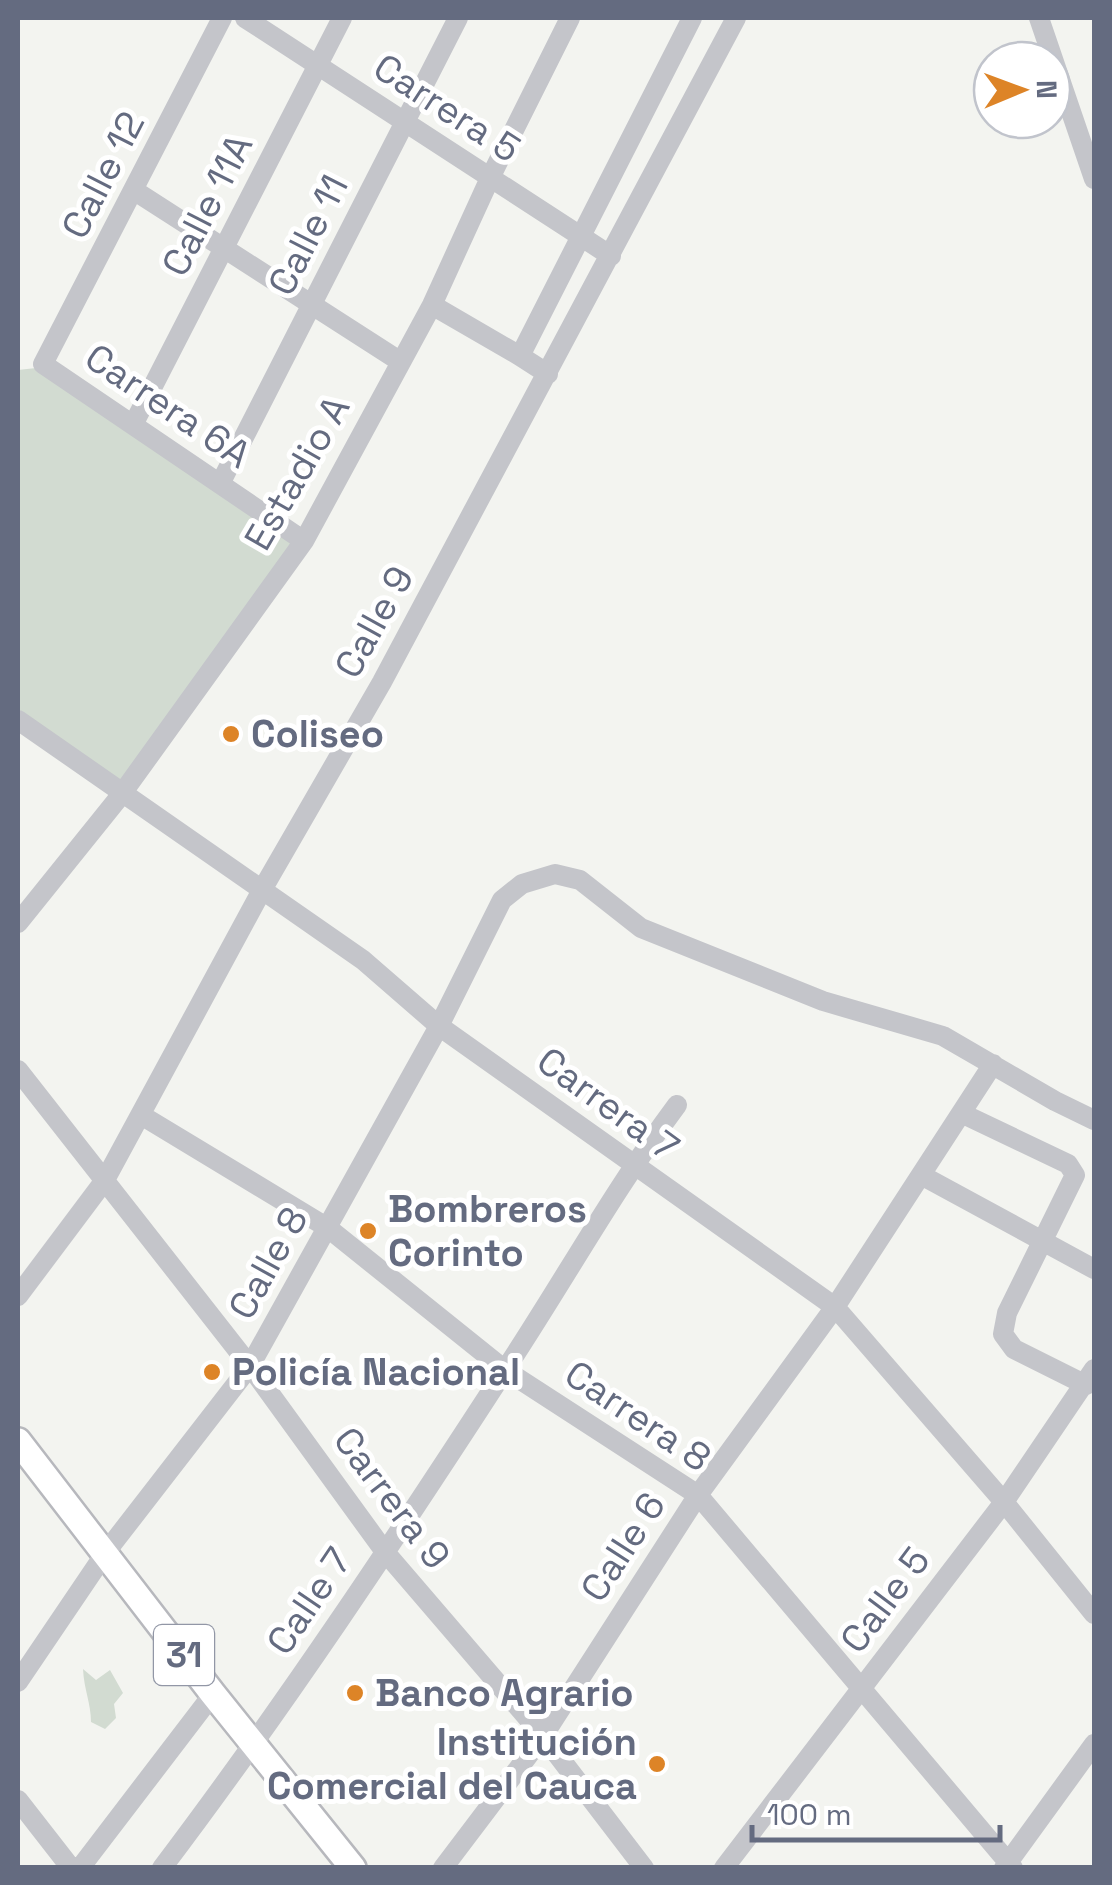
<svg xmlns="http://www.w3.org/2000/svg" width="1112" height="1885" font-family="'Space Grotesk',sans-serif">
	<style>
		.green { fill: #d2dbd1 }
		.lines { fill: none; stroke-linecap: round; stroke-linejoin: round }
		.major-casing { stroke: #b7b8bd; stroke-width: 30 }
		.minor { stroke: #c4c5ca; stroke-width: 20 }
		.major { stroke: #fff; stroke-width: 25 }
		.poi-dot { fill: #dd8427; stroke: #fff; stroke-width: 4 }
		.labels { text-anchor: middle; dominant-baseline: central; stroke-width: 10; stroke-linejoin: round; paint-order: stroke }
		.shield { fill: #fff; stroke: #9297a6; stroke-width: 2.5 }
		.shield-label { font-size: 35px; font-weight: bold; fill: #646b80 }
		.street-label { font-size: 38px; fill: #646b80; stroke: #fff }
		.poi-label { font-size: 38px; font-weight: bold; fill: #646b80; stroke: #fff; text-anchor: start }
	</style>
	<rect width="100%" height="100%" fill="#f3f4f0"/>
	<path class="green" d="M36,368L296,542L121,784L18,709V370Z
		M83,1669L96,1680L110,1670L123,1693L114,1704L116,1718L105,1729L91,1722C91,1703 84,1690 83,1669Z"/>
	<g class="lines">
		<g class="major-casing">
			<path id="major" d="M18,1441L213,1694L353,1868"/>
		</g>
		<path class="minor" d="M222,18L43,364L304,541
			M245,18L611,256
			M1039,18L1094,179
			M135,191L401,362
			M432,305L520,356
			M548,374L520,356L692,18
			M133,425L342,18
			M220,484L458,18
			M18,720L363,960L439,1026L835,1307L1004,1502L1094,1614
			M18,923L121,795L304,541L432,305L490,178L570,18
			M18,1070L250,1366L385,1552L543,1736L644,1868
			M961,1113L1068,1164L1075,1175L1007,1313L1003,1334L1014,1349L1086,1385
			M141,1115L328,1228L505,1370L698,1495L1013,1868
			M921,1175L1094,1269
			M18,1296L105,1180L262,890L382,682L736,18
			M18,1682L106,1552L250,1366L439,1026L502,900L522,884L555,874L580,880L641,928L823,1001L943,1036L1055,1101L1094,1120
			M18,1800L71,1868
			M80,1868L213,1694
			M162,1868C283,1708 394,1541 503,1373C562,1284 613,1191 677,1105
			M443,1868L543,1736L698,1495L835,1307L993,1064
			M724,1868L1004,1502L1094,1369
			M1004,1868L1094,1744"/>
		<use href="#major" class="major"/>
	</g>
	<g class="poi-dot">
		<circle cx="231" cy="734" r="10"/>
		<circle cx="368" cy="1231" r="10"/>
		<circle cx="212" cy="1372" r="10"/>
		<circle cx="355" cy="1693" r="10"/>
		<circle cx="657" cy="1764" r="10"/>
	</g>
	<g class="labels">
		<rect class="shield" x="154" y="1625" width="60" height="60" rx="8"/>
		<g class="shield-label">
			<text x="184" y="1655">31</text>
		</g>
		<g class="street-label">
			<text transform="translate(447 108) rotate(33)">Carrera 5</text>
			<text transform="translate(103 175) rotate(-63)">Calle 12</text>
			<text transform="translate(207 205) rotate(-63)">Calle 11A</text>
			<text transform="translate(308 235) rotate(-63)">Calle 11</text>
			<text transform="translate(168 406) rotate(34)">Carrera 6A</text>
			<text transform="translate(297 473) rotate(-60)">Estadio A</text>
			<text transform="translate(374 622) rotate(-61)">Calle 9</text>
			<text transform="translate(608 1104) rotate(36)">Carrera 7</text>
			<text transform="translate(268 1263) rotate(-61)">Calle 8</text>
			<text transform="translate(638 1416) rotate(34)">Carrera 8</text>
			<text transform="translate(392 1498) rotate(53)">Carrera 9</text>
			<text transform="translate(623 1547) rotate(-57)">Calle 6</text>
			<text transform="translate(885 1600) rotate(-53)">Calle 5</text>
			<text transform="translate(309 1601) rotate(-56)">Calle 7</text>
		</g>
		<g class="poi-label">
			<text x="251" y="734">Coliseo</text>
			<text x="388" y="1209">Bombreros<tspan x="388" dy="44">Corinto</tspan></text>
			<text x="232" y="1372">Policía Nacional</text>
			<text x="375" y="1693">Banco Agrario</text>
			<text x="637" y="1742" text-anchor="end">Institución<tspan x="637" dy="44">Comercial del Cauca</tspan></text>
		</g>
	</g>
	<rect width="1112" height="1885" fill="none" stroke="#646b80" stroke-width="40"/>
	<g transform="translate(1022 90) rotate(89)"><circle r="48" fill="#ffffff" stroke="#c1c4cc" stroke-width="2.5"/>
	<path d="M0-8L18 38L0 25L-18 38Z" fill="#dd8427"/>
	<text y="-15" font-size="28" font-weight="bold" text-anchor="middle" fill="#646b80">N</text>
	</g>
	<path d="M752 1825v15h248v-15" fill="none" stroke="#646b80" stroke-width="5"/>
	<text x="767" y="1825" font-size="30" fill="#646b80" stroke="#ffffff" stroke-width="8" paint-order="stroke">100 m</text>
</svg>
